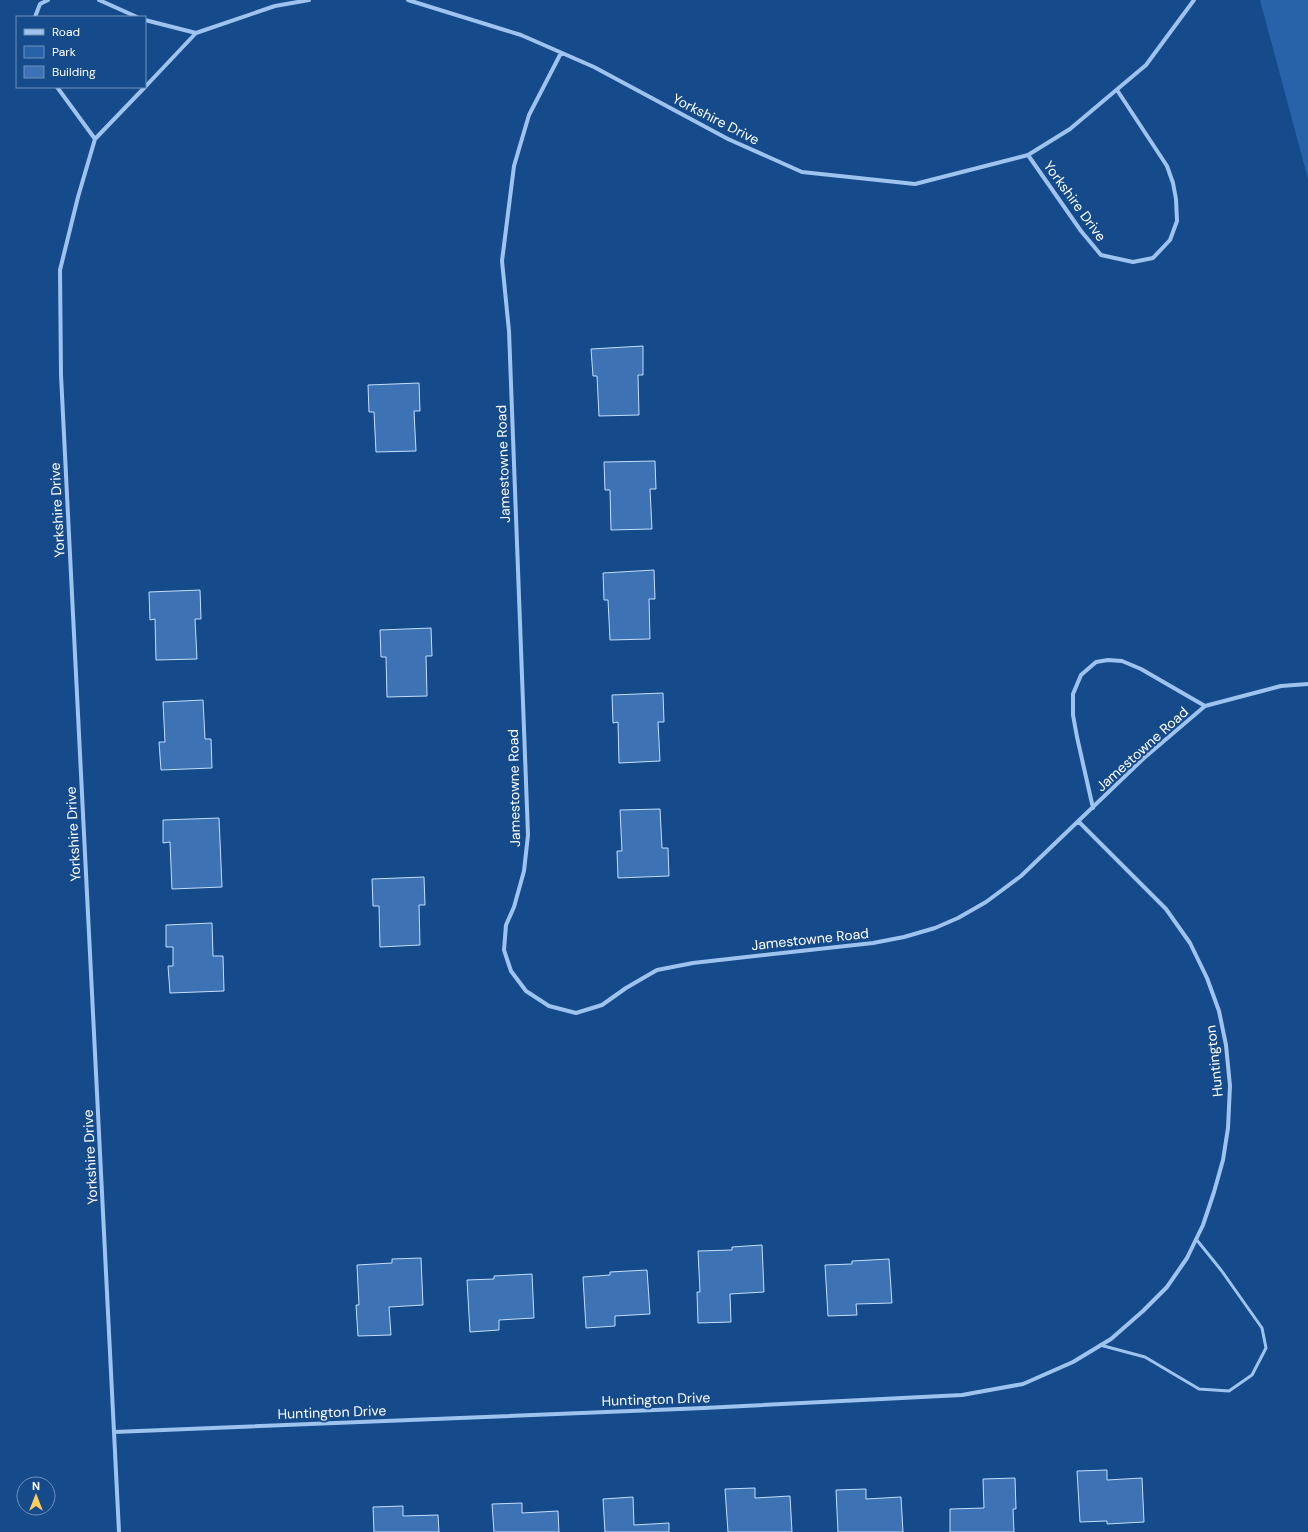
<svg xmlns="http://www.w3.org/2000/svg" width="1308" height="1532" font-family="'DM Sans',sans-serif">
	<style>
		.green { fill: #2863aa }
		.building { fill: #3d73b4; stroke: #c4defb }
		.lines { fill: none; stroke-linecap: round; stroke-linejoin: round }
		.lane { stroke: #9ec3ef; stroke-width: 3 }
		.street { stroke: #9ec3ef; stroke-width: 4 }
		.labels { text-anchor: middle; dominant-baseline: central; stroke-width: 4; stroke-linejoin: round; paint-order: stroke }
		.street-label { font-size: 14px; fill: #fff; stroke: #154a8b }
	</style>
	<rect width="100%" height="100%" fill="#154a8b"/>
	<path class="green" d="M1260,0H1308V179Z"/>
	<path class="building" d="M643,346V375H638L639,415L599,416L597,376H593L591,349Z
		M419,383L420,411H414L416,451L376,452L374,412H369L368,385Z
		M655,461L656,489H650L652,529L611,530L610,490H605L604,462Z
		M654,570L655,599H649L650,639L610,640L608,600H604L603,573Z
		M200,590L201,619H195L197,659L156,660L155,619L150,620L149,592Z
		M431,628L432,656H426L427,696L387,697L386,657H381L380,630Z
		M663,693L664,722H658L660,761L619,763L618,722L613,723L612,695Z
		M203,700L205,739H211L212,768L161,770L159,742H165L163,702Z
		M660,809L662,848H668L669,876L618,878L617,851H622L620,810Z
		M219,818L222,887L172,889L170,842L163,843V820Z
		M424,877L425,905H419L420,945L380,947L379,906H373L372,879Z
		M212,923L213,956H223L224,991L170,993L168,966H173V947H166V925Z
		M762,1245L764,1292L730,1294L731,1322L698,1323L697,1292H700L698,1251L732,1250V1247Z
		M421,1258L423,1305L389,1307L391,1335L358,1336L356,1305H359L357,1265L392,1263V1259Z
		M889,1259L892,1303L856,1304L857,1315L828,1316L825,1265L852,1264V1261Z
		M647,1270L650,1314L615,1316V1326L586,1328L583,1277L610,1275V1272Z
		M532,1274L534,1318L499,1320V1330L470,1332L467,1280L494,1279V1276Z
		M1107,1470V1480L1142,1478L1144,1522L1107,1524V1521L1080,1522L1077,1471Z
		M1015,1478L1016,1509H1013L1014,1532H950V1509L984,1508L983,1479Z
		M755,1488V1498L790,1496L792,1532H728L725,1489Z
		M866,1489V1499L901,1497L903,1532H838L836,1490Z
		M633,1497L634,1525L669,1523V1532H605L603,1499Z
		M522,1503V1513L558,1511L559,1532H494L492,1504Z
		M403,1506V1516L438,1515L439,1532H374L373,1507Z"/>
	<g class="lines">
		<path class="lane" d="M1100,1345L1145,1357L1199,1389L1229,1391L1252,1375L1266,1348L1262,1328L1221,1270L1196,1239"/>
		<path class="street" d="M99,0L137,17
			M408,0L521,35L594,67L728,139L802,172L915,184L1028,155L1070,129L1146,65L1194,0
			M35,17L40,4L48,0
			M145,20L196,33
			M561,53L529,115L514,166L502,261L509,331L528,835L524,871L514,907L506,925L504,950L511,971L526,991L549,1006L576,1013L602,1005L626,988L657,970L693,963L873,943L904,937L935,928L958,918L986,902L1021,876L1144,758L1205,706L1281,686L1308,684
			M57,87L95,139
			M145,87L196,33L275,6L309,0
			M1028,155L1081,231L1101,255L1133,262L1153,258L1170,240L1177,221L1176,199L1173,183L1167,166L1117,90
			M1093,808L1077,737L1073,715V694L1081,675L1096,662L1108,660L1122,661L1141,669L1205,706
			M114,1432L704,1408L962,1395L1023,1384L1073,1362L1111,1339L1143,1311L1167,1287L1187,1258L1203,1225L1214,1192L1223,1160L1228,1128L1230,1086L1226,1045L1219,1011L1207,978L1190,943L1166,909L1079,822
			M119,1532L61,375L60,270L78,197L95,139L145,87"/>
	</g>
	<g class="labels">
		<g class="street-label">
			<text transform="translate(716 119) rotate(27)">Yorkshire Drive</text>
			<text transform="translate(1075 201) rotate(54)">Yorkshire Drive</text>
			<text transform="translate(503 464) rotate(-92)">Jamestowne Road</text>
			<text transform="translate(57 510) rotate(-93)">Yorkshire Drive</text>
			<text transform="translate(1142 749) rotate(-42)">Jamestowne Road</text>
			<text transform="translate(514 788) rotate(-91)">Jamestowne Road</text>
			<text transform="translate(73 834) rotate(-93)">Yorkshire Drive</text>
			<text transform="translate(810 939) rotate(-6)">Jamestowne Road</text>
			<text transform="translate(1214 1061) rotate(-96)">Huntington</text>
			<text transform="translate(90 1157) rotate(-93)">Yorkshire Drive</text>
			<text transform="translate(656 1399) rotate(-2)">Huntington Drive</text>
			<text transform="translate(332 1412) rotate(-2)">Huntington Drive</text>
		</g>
	</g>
	<rect x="16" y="16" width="130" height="72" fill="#154a8b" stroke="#7392b9"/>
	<rect x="24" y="29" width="20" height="6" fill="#9ec3ef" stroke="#7392b9"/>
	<text x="52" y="36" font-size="12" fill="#ffffff">Road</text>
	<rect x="24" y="46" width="20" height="12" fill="#2863aa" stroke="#7392b9"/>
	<text x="52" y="56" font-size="12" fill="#ffffff">Park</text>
	<rect x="24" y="66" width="20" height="12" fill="#3d73b4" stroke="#7392b9"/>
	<text x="52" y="76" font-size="12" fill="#ffffff">Building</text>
	<g transform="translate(36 1496)"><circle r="19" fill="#154a8b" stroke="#7392b9"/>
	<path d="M0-3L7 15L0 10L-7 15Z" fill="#ffcf5c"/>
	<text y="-6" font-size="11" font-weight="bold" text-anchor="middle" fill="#ffffff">N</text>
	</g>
</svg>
